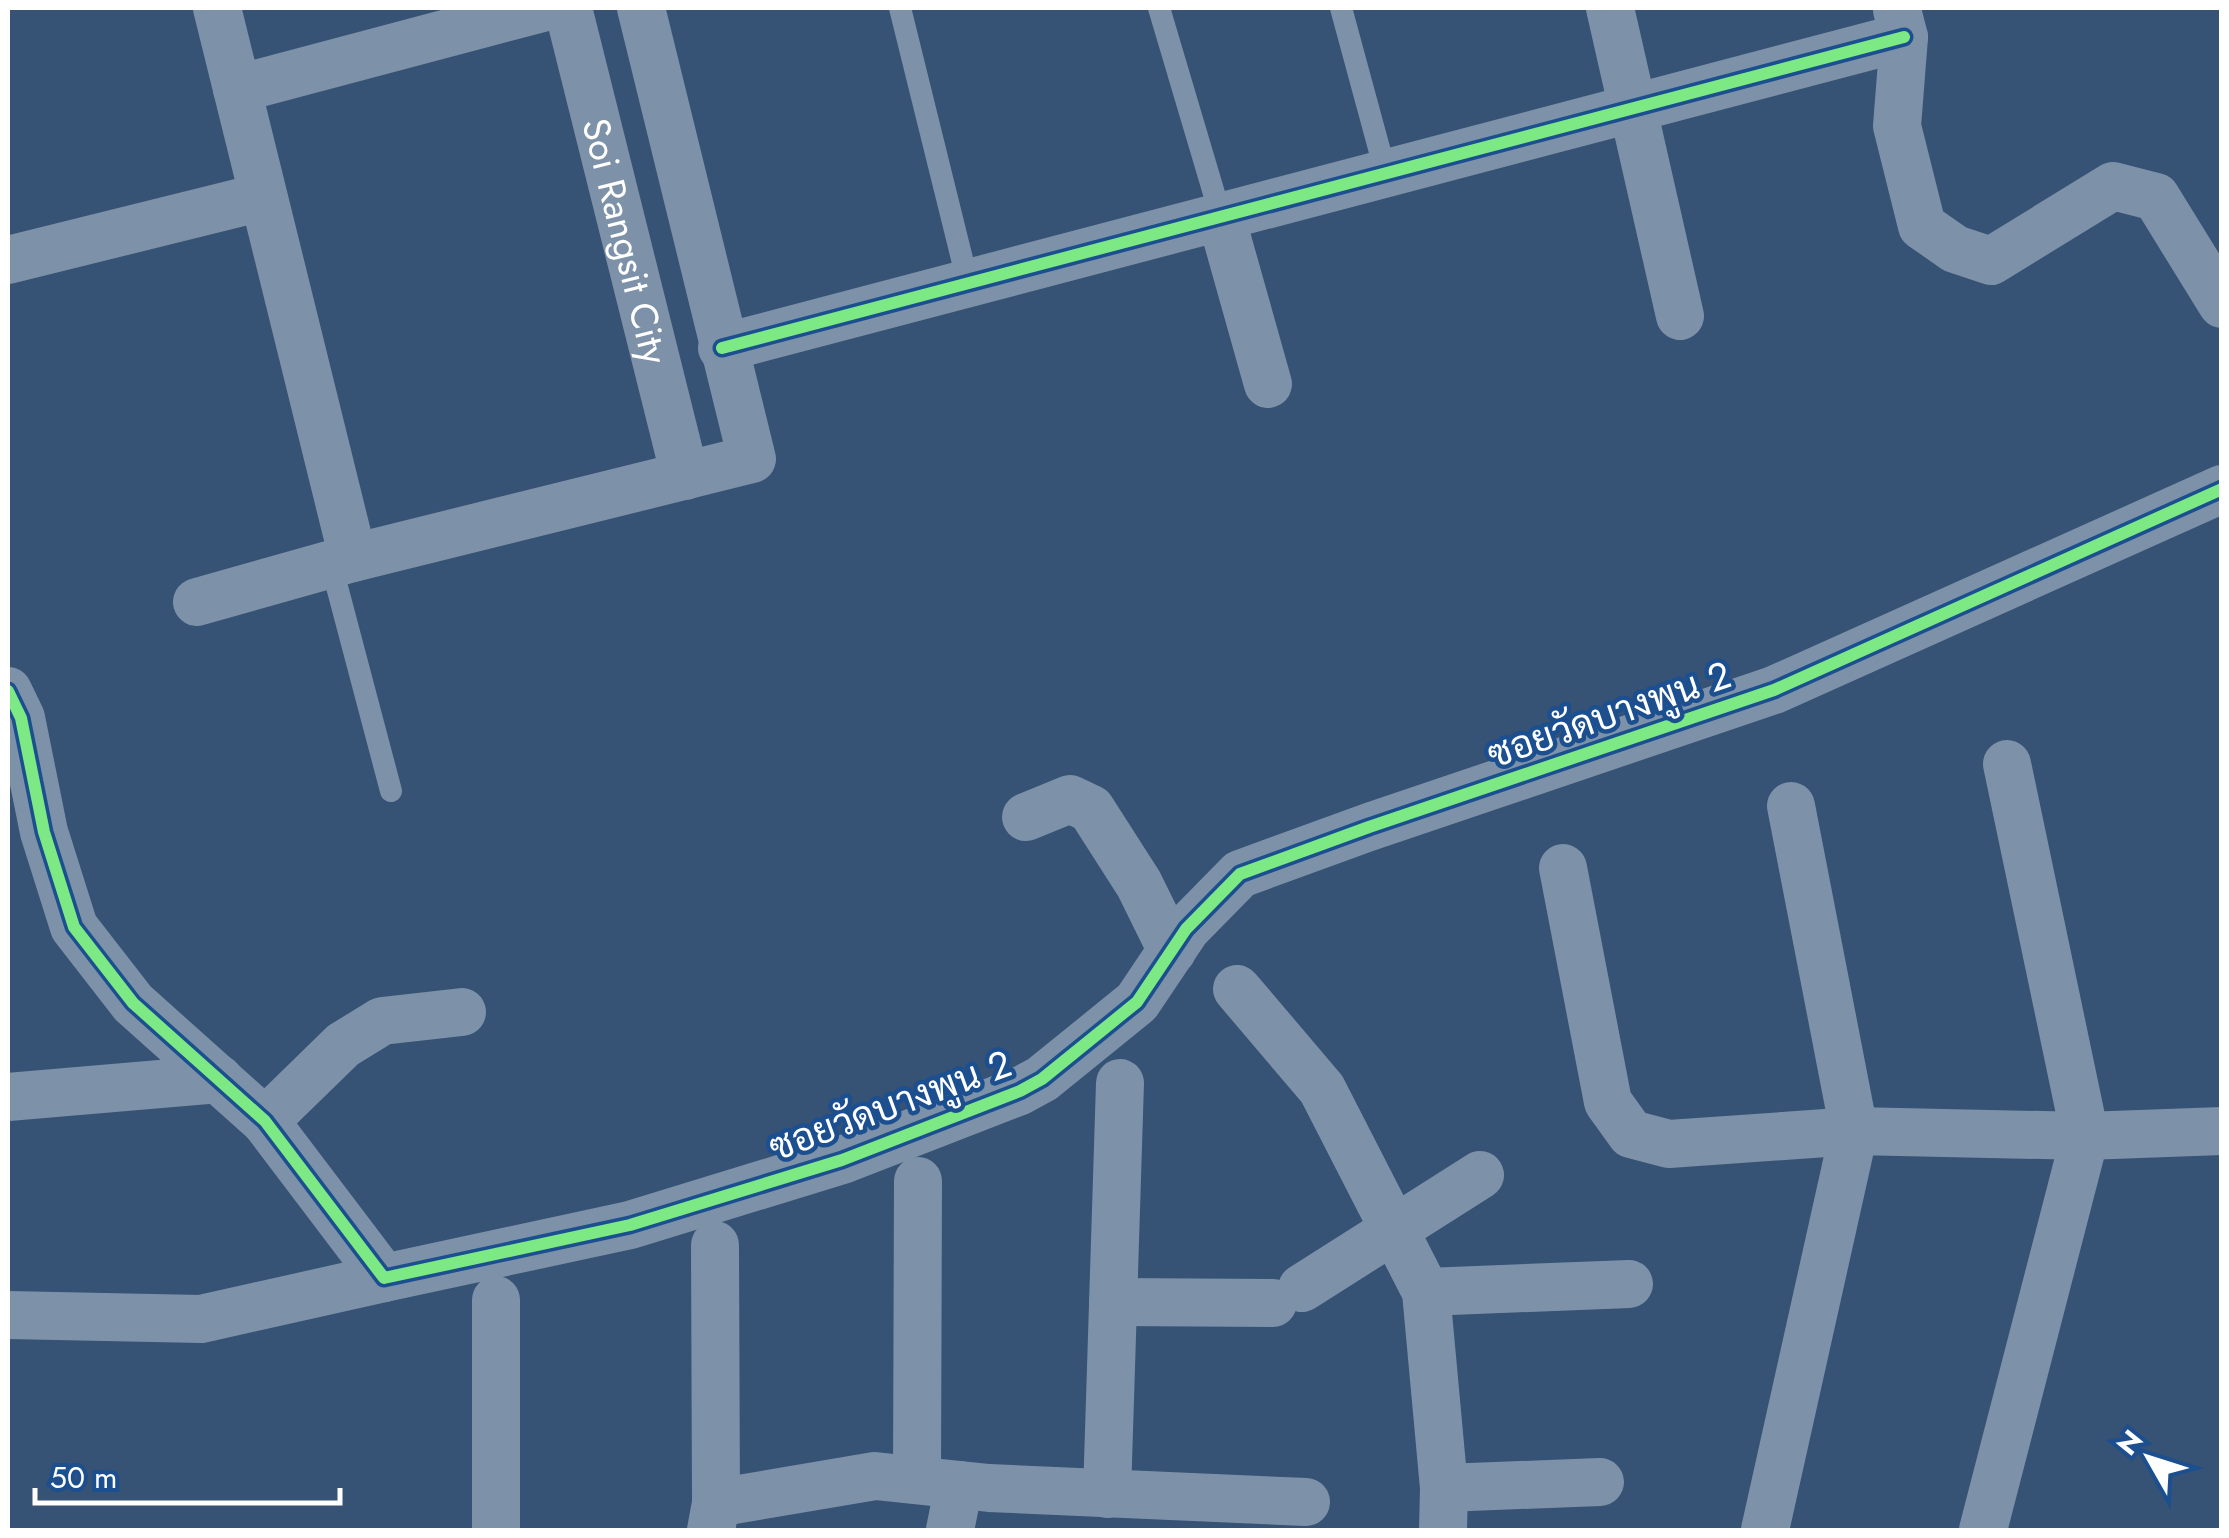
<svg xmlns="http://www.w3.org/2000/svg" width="2229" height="1538" font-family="Jost,Sarabun,sans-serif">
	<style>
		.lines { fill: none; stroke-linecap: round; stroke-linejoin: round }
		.service { stroke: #7d92a8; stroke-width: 22 }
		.minor { stroke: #7d92a8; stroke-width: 48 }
		.cycleway-casing { stroke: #1b4f8f; stroke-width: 19 }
		.cycleway { stroke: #7ce984; stroke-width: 12 }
		.labels { text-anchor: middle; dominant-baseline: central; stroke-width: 9; stroke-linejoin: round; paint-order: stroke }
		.street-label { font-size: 38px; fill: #fff; stroke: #1b4f8f }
	</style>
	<rect width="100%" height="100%" fill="#365274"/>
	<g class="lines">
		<path class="service" d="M900,8L968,283
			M1159,8L1221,217
			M1341,8L1386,174
			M331,564L391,791"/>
		<g class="minor">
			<path d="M217,8L353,558"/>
			<path id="s1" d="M568,8L685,476"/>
			<path d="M1610,8L1680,316"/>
			<path d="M1897,10L1904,37L1897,126L1922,226L1955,249L1991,261L2113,186L2156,197L2222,304"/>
			<path d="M237,89L542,8"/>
			<path d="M1221,217L1268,384"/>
			<path d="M8,260L262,197"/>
			<path d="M722,348L1904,37"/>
			<path d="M197,602L353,558L752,459L641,8"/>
			<path d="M8,691L21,718L44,832L74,927L133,1003L265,1121L384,1278L630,1225L842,1160L1020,1091L1042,1079L1137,1002L1186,929L1240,874L1369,827L1774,690L2222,489"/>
			<path d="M1026,817L1070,799L1091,809L1139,884L1172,951"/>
			<path d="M1563,868L1608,1102L1631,1134L1669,1144L1854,1131L2085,1136L2222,1131"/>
			<path d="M1237,989L1322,1089L1426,1292L1444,1488L1443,1530"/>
			<path d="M8,1097L219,1079"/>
			<path d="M265,1121L343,1045L382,1021L462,1012"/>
			<path d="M1302,1288L1480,1175"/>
			<path d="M1426,1292L1629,1284"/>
			<path d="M1113,1302L1273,1303"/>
			<path d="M8,1315L201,1319L384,1278"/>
			<path d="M917,1480L918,1181"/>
			<path d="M1444,1488L1600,1482"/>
			<path d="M1107,1494L1120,1083"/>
			<path d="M716,1503L875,1476L989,1488L1306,1502"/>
			<path d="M496,1530V1300"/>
			<path d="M711,1530L716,1503L715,1245"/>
			<path d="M950,1530L959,1485"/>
			<path d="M1765,1530L1854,1131L1791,806"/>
			<path d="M1983,1530L2085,1136L2007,764"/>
		</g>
		<g class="cycleway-casing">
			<path id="cycleway" d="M722,348L1904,37
				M8,691L21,718L44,832L74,927L133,1003L265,1121L384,1278L630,1225L842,1160L1020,1091L1042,1079L1137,1002L1186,929L1240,874L1369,827L1774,690L2222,489"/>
		</g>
		<use href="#cycleway" class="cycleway"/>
	</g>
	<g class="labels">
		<g class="street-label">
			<text stroke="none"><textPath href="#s1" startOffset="240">Soi Rangsit City</textPath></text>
			<text transform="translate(1609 714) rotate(-19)">ซอยวัดบางพูน 2</text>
			<text transform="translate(890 1105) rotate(-20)">ซอยวัดบางพูน 2</text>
		</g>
	</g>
	<rect width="2229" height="1538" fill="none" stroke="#ffffff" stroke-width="20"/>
	<g transform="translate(2149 1458) rotate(309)" stroke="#1b4f8f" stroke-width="8" paint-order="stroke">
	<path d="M0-8L18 38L0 25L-18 38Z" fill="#ffffff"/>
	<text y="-15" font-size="28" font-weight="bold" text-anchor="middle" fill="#ffffff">N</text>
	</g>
	<path d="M35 1488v15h305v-15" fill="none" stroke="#ffffff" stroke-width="5"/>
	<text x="50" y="1488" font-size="30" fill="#ffffff" stroke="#1b4f8f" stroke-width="8" paint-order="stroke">50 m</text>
</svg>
